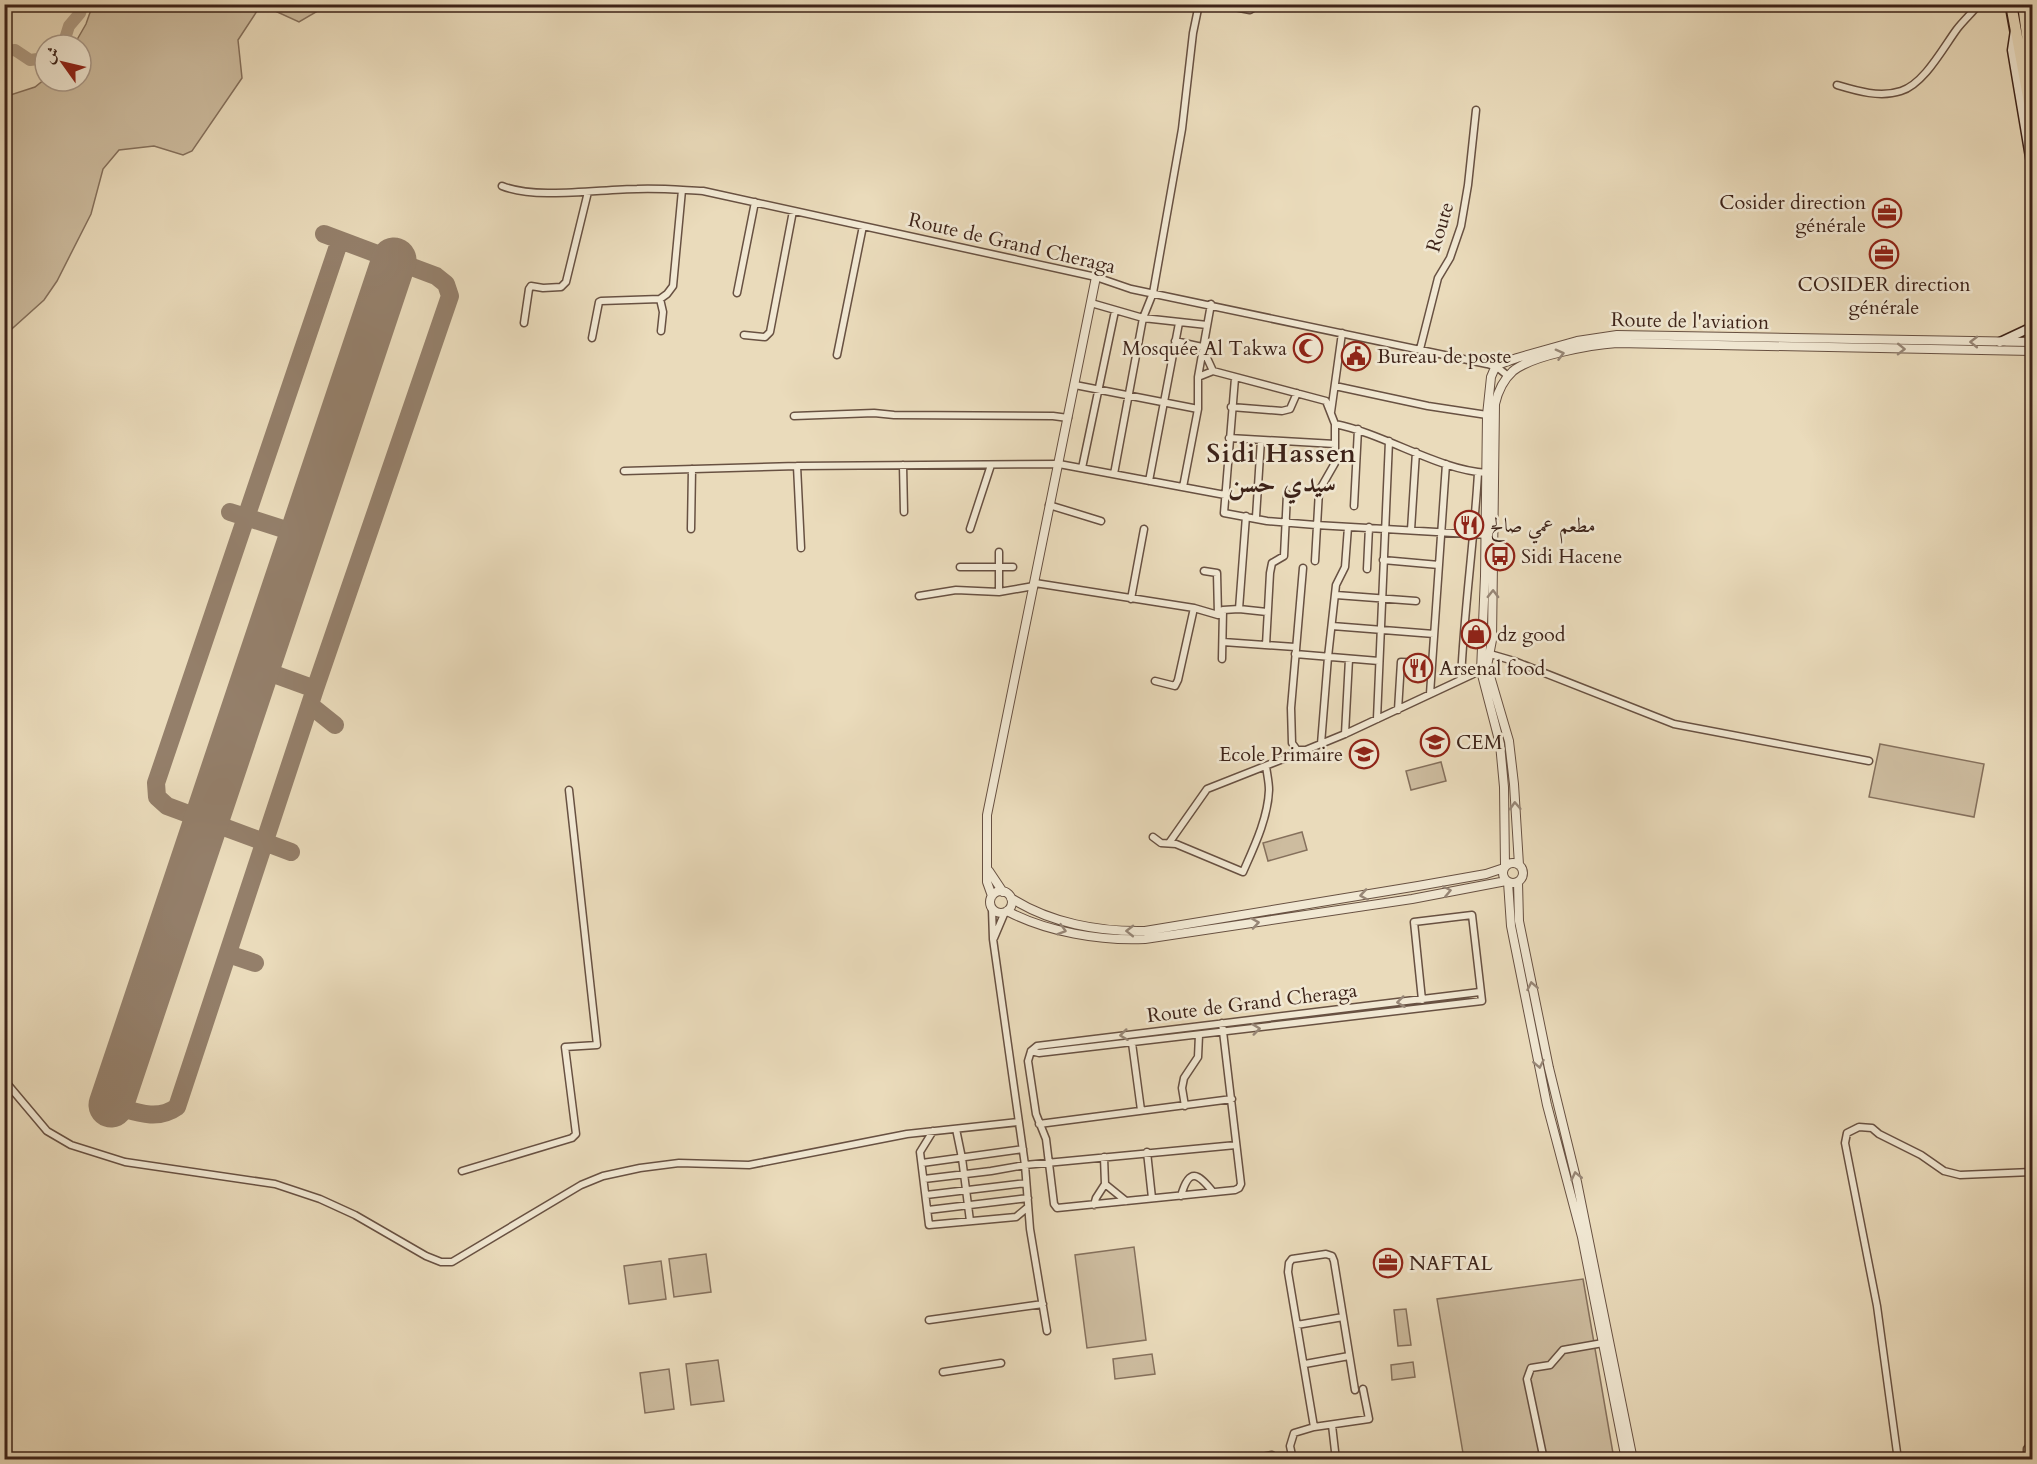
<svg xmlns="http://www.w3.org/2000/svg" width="2037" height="1464" font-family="Cardo,Amiri,serif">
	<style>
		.green { fill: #cdbc9f; stroke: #85705c; stroke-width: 1.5 }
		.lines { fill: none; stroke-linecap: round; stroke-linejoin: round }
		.river { stroke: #af9c84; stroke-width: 12 }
		.taxiway { stroke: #947f6a; stroke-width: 18 }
		.runway { stroke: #947f6a; stroke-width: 45 }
		.minor-casing { stroke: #685142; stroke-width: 9 }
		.tertiary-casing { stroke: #685142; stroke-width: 10 }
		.secondary-casing { stroke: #3d2319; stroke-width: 11 }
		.trunk-casing { stroke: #3d2319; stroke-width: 14 }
		.minor { stroke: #f1e8d3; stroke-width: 6 }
		.tertiary { stroke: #f1e8d3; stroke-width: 8 }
		.secondary { stroke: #f1e8d3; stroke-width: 8 }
		.trunk { stroke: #eadbbb; stroke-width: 10 }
		.oneway { stroke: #978676 }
		.labels { text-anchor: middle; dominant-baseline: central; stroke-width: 5; stroke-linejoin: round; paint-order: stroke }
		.poi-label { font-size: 20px; fill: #3d2319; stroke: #f1e8d3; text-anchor: start }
		.street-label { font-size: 20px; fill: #3d2319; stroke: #f1e8d3 }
		.district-label { font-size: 26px; font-weight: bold; letter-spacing: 1.5px; fill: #3d2319; stroke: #f1e8d3 }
	</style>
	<rect width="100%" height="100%" fill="#eadbbb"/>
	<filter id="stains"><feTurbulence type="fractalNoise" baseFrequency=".00333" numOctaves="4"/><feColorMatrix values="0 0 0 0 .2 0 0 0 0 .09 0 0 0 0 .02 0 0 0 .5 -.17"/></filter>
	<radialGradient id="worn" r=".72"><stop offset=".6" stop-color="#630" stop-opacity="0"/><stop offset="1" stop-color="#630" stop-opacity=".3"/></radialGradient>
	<path class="green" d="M93,4L261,5L238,40L242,78L192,151L183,155L154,146L119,150L103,169L91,214L57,281L44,300L5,335V100L7,96L35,87L45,79V81H81V45H74L86,24Z
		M262,5H328L299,22Z
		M1880,744L1984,764L1974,817L1869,797Z
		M1441,762L1446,781L1411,790L1406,771Z
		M1302,832L1307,850L1268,861L1263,843Z
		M1134,1247L1146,1340L1087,1348L1075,1255Z
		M706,1254L711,1292L674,1297L669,1259Z
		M661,1261L666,1299L629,1304L624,1266Z
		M1583,1279L1614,1459H1464L1437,1299Z
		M1406,1309L1411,1345L1398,1346L1394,1310Z
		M1152,1354L1155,1374L1115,1379L1113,1359Z
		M718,1360L724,1401L691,1405L686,1364Z
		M1413,1362L1415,1377L1392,1380L1391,1365Z
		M669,1369L674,1409L645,1413L640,1373Z"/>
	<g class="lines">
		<path class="river" d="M63,45L69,26L80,13L83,4
			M4,51L15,50L30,60L45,58"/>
		<path class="taxiway" d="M230,512L302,535
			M257,668L315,689
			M310,705L335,725
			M291,852L167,806L157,797L156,783L340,240
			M228,954L255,963
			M111,1105C134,1111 156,1122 177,1107L315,689L450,296L446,284L436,276L324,234"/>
		<path class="runway" d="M111,1105L394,260"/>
		<g class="minor-casing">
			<path id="minor" d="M1219,4L1250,10L1260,4
				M1837,85C1857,91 1880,98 1901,91C1924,84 1943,48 1957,29C1964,20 1972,13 1979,4
				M502,186C537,200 600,189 637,189C659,188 681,190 703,191L1096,277L1131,289L1487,364L1497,367L1508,376
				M737,293L755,202
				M660,299L663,312L661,331
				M1091,303L1143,318L1207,325
				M524,323L529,289L531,286L543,288L561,287L566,282L588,192
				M744,335L765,337L770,332L793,211
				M592,338L599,302L601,301L660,299L667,294L673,286L682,190
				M1175,341L1202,347L1213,371L1326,401L1335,424C1385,434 1438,470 1487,473
				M1420,349L1438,278L1450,258L1461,226L1468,185L1476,110
				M837,355L863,226
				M1198,377L1211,304
				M1235,378L1224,513L1267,521L1316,525L1488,535
				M1075,385L1198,409
				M1335,386L1428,406L1487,415
				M1231,407L1282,411L1290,409L1297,393
				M1331,412L1342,333
				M794,416L874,413L894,415L1053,416L1068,418
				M1229,438L1335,444
				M903,465L904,512
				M797,466L801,548
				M1082,468L1115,311
				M624,471L797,466L1059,464L1225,495
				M1114,474L1143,318L1153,293L1182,129L1193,33L1199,4
				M1149,481L1179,323
				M1183,487L1198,409V377L1213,371
				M1049,505L1101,521
				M1354,506L1358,429
				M1256,517L1261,440
				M691,529L692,469
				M970,529L991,465
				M1411,530L1416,452
				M999,552V592
				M1383,560L1439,565
				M1315,561L1319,491L1335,463V424
				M960,567H1013
				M1303,568L1291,708L1292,743L1297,750H1306L1345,734L1484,669
				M1367,569L1369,527
				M1035,583L1194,608L1218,615L1217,573L1204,571
				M1336,595L1416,601
				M919,596L956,590L999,592L1034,586
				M1131,599L1144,529
				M1239,609L1246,516
				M1332,626L1434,634
				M1223,642L1295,647
				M1266,645L1270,573L1272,563L1284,556L1287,494
				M1295,654L1379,661
				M1490,654L1514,661L1674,724L1869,761
				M1222,659L1223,610L1239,609L1267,612
				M1461,679C1464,610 1474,542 1478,473
				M1155,681L1175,686L1178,680L1194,608
				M1430,694L1446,464
				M1398,710L1401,662L1432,663
				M1377,719L1389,441
				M1345,734L1349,659
				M1321,744L1328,657L1336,585L1345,567L1348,527
				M1153,837L1161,843L1176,844L1243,872C1254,847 1268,818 1269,790C1269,782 1267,774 1266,766
				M1169,843L1207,789L1283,759L1297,750
				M992,909L993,939L1025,1165L1030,1229L1047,1331
				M994,938L1005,912
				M1132,1043L1141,1110
				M1031,1051L1039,1053L1482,1001L1472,915L1414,922L1422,1000
				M1031,1051L1028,1061L1036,1114L1046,1139L1054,1204L1057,1208L1235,1190L1239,1188L1241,1184L1222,1023
				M1031,1051L1037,1046L1480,992
				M4,1080L47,1131L71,1145L125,1162L275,1184L320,1199L355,1215L426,1256L441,1262H452L581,1185L603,1176L640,1168L679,1163L749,1165L907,1134L1019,1122
				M1185,1106L1182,1088L1184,1078L1198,1057L1199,1035
				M1039,1124L1232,1099
				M956,1129L962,1158L970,1221
				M933,1131L920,1152L929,1225L1016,1217L1028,1207
				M1147,1152L1152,1198
				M922,1163L1023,1149
				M462,1171L572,1138L576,1134L565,1047L597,1045L569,790
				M924,1179L991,1171L1025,1165L1236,1145
				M1105,1184L1126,1201
				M926,1195L1026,1183
				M1181,1196C1189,1167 1198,1173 1213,1192
				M1094,1205L1096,1198L1105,1184L1104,1157
				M928,1210L1028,1198
				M929,1320L1043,1304
				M1297,1325L1343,1317
				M1305,1364L1349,1356
				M943,1372L1001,1363
				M1332,1425L1336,1460
				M1314,1427L1288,1272L1289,1263L1292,1259L1326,1254L1332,1256L1334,1261L1355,1390
				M1248,1460L1272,1455
				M1293,1460L1290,1446L1294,1433L1314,1427L1369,1419L1363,1389
				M1544,1460L1527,1379L1531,1368L1550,1365L1563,1350L1603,1343
				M1898,1460L1877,1306L1845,1143L1847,1133L1859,1127L1872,1128L1879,1134L1921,1155L1944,1171L1960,1175L2032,1172
				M2027,1460V1449L2032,1443"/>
		</g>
		<g class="tertiary-casing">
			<path id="tertiary" d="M1503 873a10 10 0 1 1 20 0a10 10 0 1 1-20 0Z
				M1519,865L1514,784L1509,741L1487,666L1492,640L1495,404C1498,391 1503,380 1513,371C1533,355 1591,345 1617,343L2032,351
				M1505,866L1504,787L1500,744L1481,671L1485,576L1487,415L1491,377L1494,370L1500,364L1517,358L1577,341L1617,335L2032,342
				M989,871L1003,892
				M1508,882L1511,926L1547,1105L1582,1237L1626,1460
				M1518,882L1519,921L1549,1068L1577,1182L1633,1460
				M990 902a11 11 0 1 1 22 0a11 11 0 1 1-22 0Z
				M992,896L987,882V815L1096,277
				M1011,898C1050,923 1099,932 1145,931L1418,886L1486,874L1504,868
				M1007,911C1047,932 1100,941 1145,939L1412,899L1506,881"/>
		</g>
		<g class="secondary-casing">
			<path id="secondary" d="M2015,30L2012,50L2032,169
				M2000,342L2032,327"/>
		</g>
		<g class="trunk-casing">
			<path id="trunk" d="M2011,4L2032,119
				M2023,4L2032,73"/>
		</g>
		<use href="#minor" class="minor"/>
		<use href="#tertiary" class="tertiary"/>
		<use href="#secondary" class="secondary"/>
		<use href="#trunk" class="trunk"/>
	</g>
	<defs><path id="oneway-chevron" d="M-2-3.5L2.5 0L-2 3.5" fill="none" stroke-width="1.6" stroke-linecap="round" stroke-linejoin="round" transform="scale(1.5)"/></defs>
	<g class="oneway">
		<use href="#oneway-chevron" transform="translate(1974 342) rotate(-179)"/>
		<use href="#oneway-chevron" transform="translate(1901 349) rotate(1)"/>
		<use href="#oneway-chevron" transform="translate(1560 354) rotate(-15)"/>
		<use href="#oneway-chevron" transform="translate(1493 594) rotate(-89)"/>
		<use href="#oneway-chevron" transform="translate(1515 806) rotate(-93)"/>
		<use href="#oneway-chevron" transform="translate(1447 891) rotate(-12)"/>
		<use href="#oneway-chevron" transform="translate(1364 895) rotate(171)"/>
		<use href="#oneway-chevron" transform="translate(1255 923) rotate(-9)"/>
		<use href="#oneway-chevron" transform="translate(1062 930) rotate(16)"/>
		<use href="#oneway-chevron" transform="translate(1130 931) rotate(-179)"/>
		<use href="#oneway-chevron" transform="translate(1532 986) rotate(-101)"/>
		<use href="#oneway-chevron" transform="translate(1401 1002) rotate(173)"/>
		<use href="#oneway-chevron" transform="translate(1256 1029) rotate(-7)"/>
		<use href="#oneway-chevron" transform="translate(1124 1035) rotate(173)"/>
		<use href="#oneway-chevron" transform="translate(1539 1064) rotate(79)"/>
		<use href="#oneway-chevron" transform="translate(1576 1176) rotate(-103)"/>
	</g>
	<defs>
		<g id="office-ring" transform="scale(1.5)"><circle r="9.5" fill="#f1e8d3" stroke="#8f2418" stroke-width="1.5"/><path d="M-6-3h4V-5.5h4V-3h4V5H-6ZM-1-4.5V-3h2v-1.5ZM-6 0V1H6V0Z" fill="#8f2418"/></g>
		<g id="mosque-ring" transform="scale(1.5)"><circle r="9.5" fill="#f1e8d3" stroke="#8f2418" stroke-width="1.5"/><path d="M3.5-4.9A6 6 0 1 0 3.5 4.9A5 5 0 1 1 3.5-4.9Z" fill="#8f2418"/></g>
		<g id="civic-ring" transform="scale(1.5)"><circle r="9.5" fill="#f1e8d3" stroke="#8f2418" stroke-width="1.5"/><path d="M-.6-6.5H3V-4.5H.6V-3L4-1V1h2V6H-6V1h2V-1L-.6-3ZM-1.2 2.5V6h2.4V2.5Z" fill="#8f2418"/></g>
		<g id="restaurant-ring" transform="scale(1.5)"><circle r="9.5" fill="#f1e8d3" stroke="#8f2418" stroke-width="1.5"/><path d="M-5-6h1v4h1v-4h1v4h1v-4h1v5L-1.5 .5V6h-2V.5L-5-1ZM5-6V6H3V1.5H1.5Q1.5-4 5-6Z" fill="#8f2418"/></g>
		<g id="bus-ring" transform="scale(1.5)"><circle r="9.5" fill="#f1e8d3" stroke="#8f2418" stroke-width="1.5"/><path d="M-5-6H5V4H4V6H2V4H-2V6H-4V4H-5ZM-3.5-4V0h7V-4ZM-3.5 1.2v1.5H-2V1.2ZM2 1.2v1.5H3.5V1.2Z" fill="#8f2418"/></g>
		<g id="shop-ring" transform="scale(1.5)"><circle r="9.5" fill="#f1e8d3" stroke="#8f2418" stroke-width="1.5"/><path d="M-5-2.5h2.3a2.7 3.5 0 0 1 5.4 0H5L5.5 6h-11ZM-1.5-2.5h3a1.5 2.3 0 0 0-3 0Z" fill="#8f2418"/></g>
		<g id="school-ring" transform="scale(1.5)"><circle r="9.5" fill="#f1e8d3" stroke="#8f2418" stroke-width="1.5"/><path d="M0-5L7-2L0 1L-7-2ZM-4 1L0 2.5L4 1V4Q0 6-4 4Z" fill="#8f2418"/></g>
	</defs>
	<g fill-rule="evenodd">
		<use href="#office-ring" x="1887" y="213"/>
		<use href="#office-ring" x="1884" y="254"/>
		<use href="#mosque-ring" x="1308" y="348"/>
		<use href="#civic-ring" x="1356" y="356"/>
		<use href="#restaurant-ring" x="1469" y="525"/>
		<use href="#bus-ring" x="1500" y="556"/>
		<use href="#shop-ring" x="1476" y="634"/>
		<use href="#restaurant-ring" x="1418" y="668"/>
		<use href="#school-ring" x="1435" y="742"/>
		<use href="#school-ring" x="1364" y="754"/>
		<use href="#office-ring" x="1388" y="1263"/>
	</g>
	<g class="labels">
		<g class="poi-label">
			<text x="1866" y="202" text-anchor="end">Cosider direction<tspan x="1866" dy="23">générale</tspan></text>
			<text x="1884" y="284" text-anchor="middle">COSIDER direction<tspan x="1884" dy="23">générale</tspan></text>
			<text x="1287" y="348" text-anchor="end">Mosquée Al Takwa</text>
			<text x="1377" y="356">Bureau de poste</text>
			<text x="1490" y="525">مطعم عمي صالح</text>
			<text x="1521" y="556">Sidi Hacene</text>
			<text x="1497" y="634">dz good</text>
			<text x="1439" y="668">Arsenal food</text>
			<text x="1456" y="742">CEM</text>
			<text x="1343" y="754" text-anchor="end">Ecole Primaire</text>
			<text x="1409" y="1263">NAFTAL</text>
		</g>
		<g class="street-label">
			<text transform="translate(1440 227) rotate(-73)">Route</text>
			<text transform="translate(1012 243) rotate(13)">Route de Grand Cheraga</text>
			<text transform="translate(1690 321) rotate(1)">Route de l'aviation</text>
			<text transform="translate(1252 1003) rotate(-7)">Route de Grand Cheraga</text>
		</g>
		<g class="district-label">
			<text x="1282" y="453">Sidi Hassen<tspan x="1282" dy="30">سيدي حسن</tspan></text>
		</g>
	</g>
	<rect width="2037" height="1464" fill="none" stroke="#eadbbb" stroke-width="24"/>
	<rect x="6" y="6" width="2025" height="1452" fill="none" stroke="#3d2319" stroke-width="3"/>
	<rect x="12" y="12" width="2013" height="1440" fill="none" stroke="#3d2319" stroke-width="1.5"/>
	<g transform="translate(63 63) rotate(304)"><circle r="28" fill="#f1e8d3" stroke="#a99989" stroke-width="1.5"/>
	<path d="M0-4.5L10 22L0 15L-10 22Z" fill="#8f2418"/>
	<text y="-9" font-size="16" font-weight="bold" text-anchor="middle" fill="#3d2319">ش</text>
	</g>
	<rect width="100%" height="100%" filter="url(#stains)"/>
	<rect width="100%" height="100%" fill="url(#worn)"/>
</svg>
